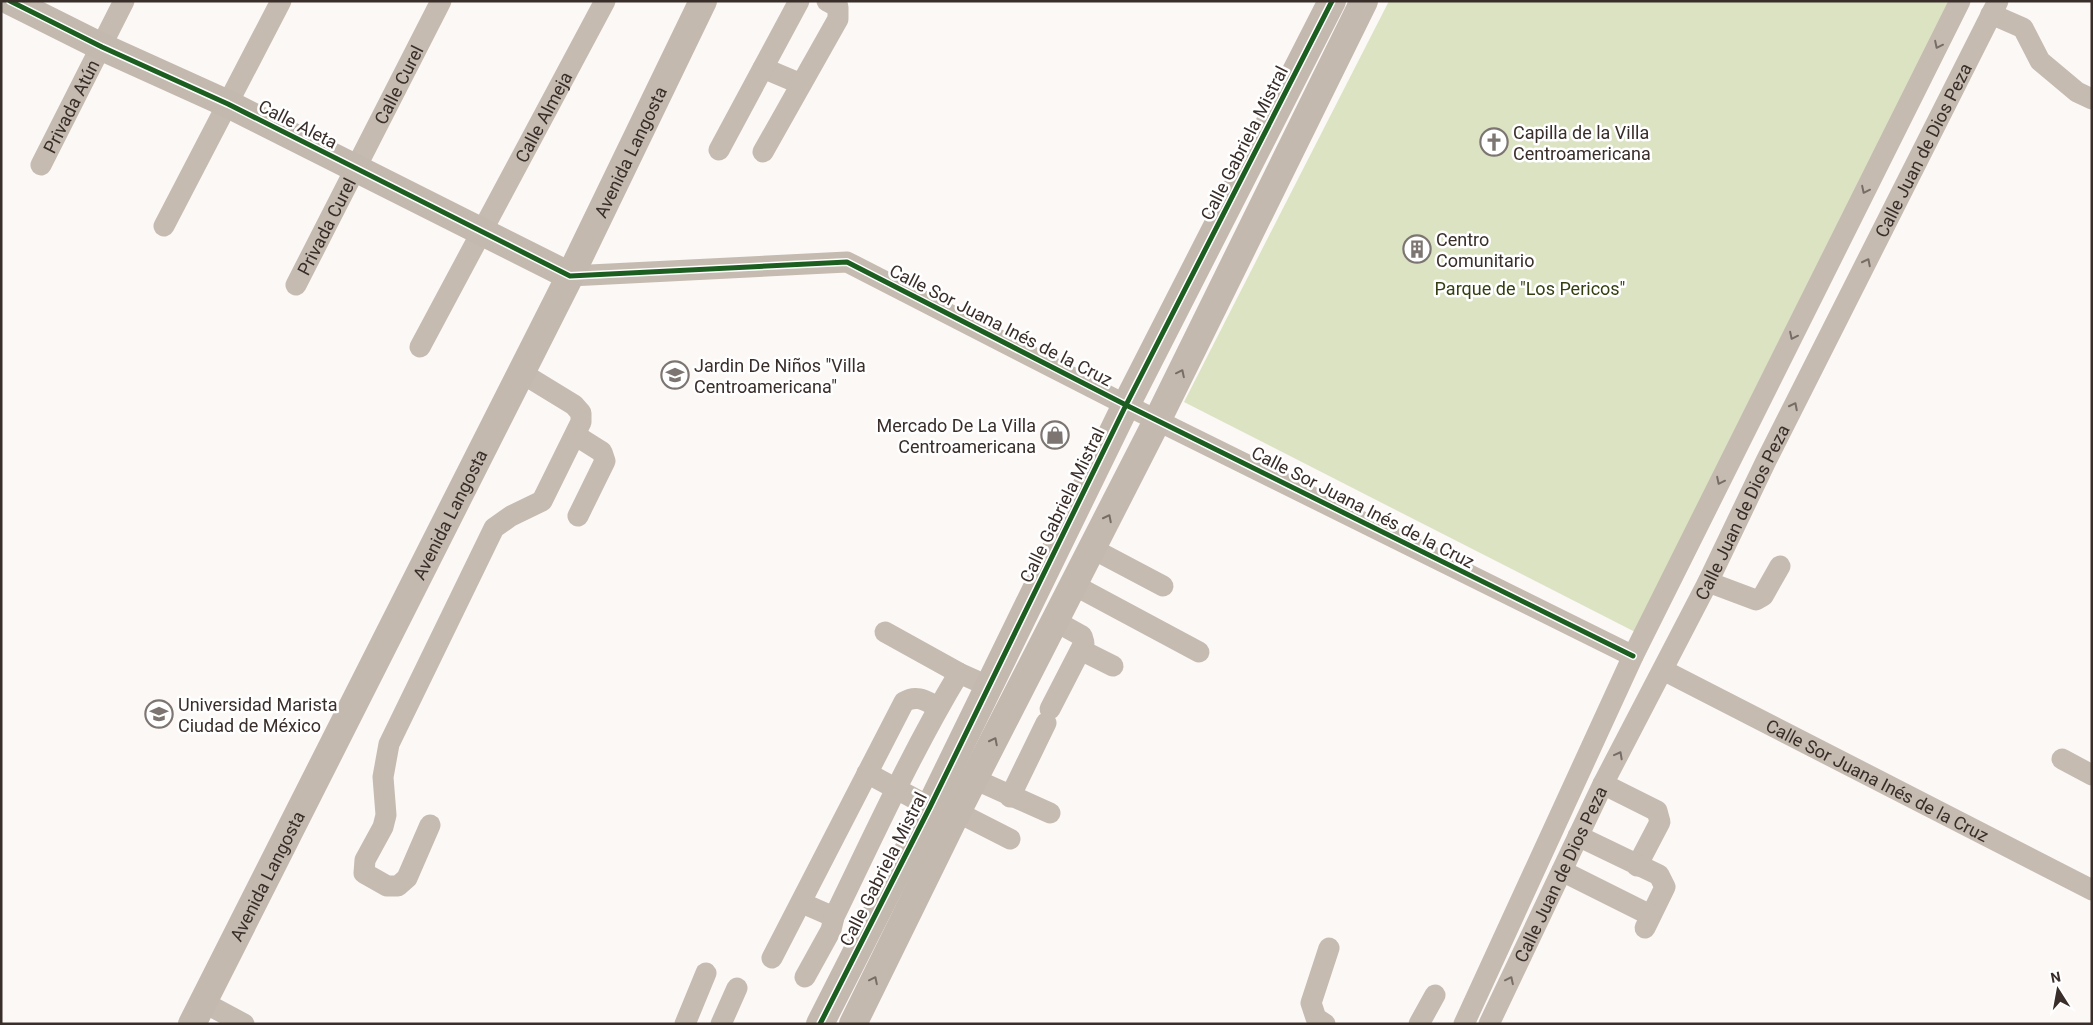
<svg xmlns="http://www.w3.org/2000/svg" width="2093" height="1025" font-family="Roboto,sans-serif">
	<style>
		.green { fill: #dbe3c3 }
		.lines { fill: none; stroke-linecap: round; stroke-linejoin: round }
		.street { stroke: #c5bbb0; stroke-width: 21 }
		.secondary { stroke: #c4b9af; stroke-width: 28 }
		.cycleway-casing { stroke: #fff; stroke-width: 8 }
		.cycleway { stroke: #1b5e20; stroke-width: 5 }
		.oneway { stroke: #786d66 }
		.oneway2 { stroke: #786d65 }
		.labels { text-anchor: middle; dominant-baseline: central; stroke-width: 5; stroke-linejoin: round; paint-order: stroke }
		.street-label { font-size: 18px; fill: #392e29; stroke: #fff }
		.poi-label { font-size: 18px; fill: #392e29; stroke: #fff; text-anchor: start }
		.park-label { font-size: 18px; fill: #344011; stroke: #fff }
	</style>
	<rect width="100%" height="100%" fill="#fbf8f6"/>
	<path class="green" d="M1389,1H1961L1643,636L1184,402Z"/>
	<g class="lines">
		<g class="street">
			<path d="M1991,14L2023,28L2040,61L2077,92L2092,99"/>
			<path d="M763,68L801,84"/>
			<path d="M719,150L799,1"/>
			<path d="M763,152L838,19V7L827,1"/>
			<path id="s1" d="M41,165L124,1"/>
			<path d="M164,226L281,1"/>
			<path d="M570,276L847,262L1126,405L1633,656"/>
			<path id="s2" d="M296,285L441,1"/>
			<path id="s3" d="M420,347L605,1"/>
			<path d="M575,435L602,452L605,461L578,516"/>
			<path d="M1093,549L1163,586"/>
			<path d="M1708,582L1756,600L1763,596L1780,566"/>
			<path d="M1074,585L1199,652"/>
			<path d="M885,632L959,673L988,686"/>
			<path d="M1081,650L1113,666"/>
			<path id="s4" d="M1663,670L2092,890"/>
			<path d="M1050,709L1084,643L1082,636L1055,621"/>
			<path d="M2062,759L2092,775"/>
			<path d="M867,773L930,807"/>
			<path d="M974,779L1050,813"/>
			<path d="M1603,784L1657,811L1660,822L1637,866"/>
			<path d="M1010,797L1046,723"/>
			<path d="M957,812L1010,839"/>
			<path d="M430,825L407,878L398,886H387L364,873L365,860L383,827L386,815L383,777L389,744L494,528L511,516L542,501L581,422V413L574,405L520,372"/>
			<path d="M1578,836L1659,875L1665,887L1645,928"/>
			<path d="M1562,871L1650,915"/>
			<path d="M802,903L834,917"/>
			<path d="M772,958L904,702C917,694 926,701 938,707"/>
			<path d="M805,977L831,930L834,917C874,835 912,751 959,673"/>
			<path d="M203,1002L244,1024"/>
			<path d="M685,1024L706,973"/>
			<path d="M721,1024L737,988"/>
			<path d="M1325,1024L1316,1018L1311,1003L1329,948"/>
			<path d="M1419,1024L1435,995"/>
			<path d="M1464,1024L1633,656L1960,1"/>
			<path id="s5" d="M1489,1024L1603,784L1708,582L1766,461L1998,1"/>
		</g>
		<g class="secondary">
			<path d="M10,1L102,47L228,104L570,276"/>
			<path id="s6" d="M192,1024L570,276L703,1"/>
			<path d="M820,1024L930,807L1126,405L1332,1"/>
			<path d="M853,1024L957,812L1158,419L1364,1"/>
		</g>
		<g class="cycleway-casing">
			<path id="cycleway" d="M10,1L102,47L228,104L570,276L847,262L1126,405L1633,656
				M820,1024L930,807L1126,405L1332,1"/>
		</g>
		<use href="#cycleway" class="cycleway"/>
	</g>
	<defs><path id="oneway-chevron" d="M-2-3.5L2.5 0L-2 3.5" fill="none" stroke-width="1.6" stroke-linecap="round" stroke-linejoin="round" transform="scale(1.25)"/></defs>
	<g class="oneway">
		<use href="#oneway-chevron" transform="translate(1938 45) rotate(116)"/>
		<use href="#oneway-chevron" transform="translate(1865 190) rotate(116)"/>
		<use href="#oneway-chevron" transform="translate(1867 262) rotate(-63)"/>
		<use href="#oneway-chevron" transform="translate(1793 336) rotate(116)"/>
		<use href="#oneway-chevron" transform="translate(1794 406) rotate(-63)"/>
		<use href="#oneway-chevron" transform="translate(1720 481) rotate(116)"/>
		<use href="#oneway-chevron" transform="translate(1619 755) rotate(-62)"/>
		<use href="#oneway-chevron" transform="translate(1510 980) rotate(-64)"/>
	</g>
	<g class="oneway2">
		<use href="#oneway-chevron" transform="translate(1181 373) rotate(-64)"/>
		<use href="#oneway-chevron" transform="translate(1108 518) rotate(-63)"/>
		<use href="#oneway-chevron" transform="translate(994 741) rotate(-63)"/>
		<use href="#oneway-chevron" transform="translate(874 980) rotate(-64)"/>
	</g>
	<defs>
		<g id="church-ring" transform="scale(1.4375)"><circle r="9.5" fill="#fff" stroke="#7d7571" stroke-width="1.5"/><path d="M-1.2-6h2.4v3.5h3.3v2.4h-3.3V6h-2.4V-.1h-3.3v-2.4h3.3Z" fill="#7d7571"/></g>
		<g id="building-ring" transform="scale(1.4375)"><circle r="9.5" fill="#fff" stroke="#7d7571" stroke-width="1.5"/><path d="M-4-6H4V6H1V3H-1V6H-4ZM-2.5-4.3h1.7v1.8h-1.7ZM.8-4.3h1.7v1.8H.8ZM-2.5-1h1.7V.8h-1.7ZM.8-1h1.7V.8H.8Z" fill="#7d7571"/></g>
		<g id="school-ring" transform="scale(1.4375)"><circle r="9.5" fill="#fff" stroke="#7d7571" stroke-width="1.5"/><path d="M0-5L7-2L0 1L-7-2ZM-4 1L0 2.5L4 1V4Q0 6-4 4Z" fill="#7d7571"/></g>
		<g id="shop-ring" transform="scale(1.4375)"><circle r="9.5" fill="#fff" stroke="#7d7571" stroke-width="1.5"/><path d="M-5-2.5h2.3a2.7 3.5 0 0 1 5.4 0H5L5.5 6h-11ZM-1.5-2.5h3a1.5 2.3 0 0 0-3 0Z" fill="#7d7571"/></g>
		<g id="university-ring" transform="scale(1.4375)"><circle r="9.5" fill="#fff" stroke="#7d7571" stroke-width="1.5"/><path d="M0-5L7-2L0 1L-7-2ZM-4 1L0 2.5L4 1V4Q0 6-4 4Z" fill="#7d7571"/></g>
	</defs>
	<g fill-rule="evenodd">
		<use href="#church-ring" x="1494" y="142"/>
		<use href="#building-ring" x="1417" y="249"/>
		<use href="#school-ring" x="675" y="375"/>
		<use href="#shop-ring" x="1055" y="435"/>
		<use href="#university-ring" x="159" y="714"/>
	</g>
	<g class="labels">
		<g class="street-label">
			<text stroke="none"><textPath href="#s2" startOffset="225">Calle Curel</textPath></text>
			<text stroke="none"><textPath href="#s1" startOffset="66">Privada Atún</textPath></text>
			<text stroke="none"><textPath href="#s3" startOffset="261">Calle Almeja</textPath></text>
			<text transform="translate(298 124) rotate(27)">Calle Aleta</text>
			<text transform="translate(1244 143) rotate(-63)">Calle Gabriela Mistral</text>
			<text stroke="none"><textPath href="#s5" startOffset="976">Calle Juan de Dios Peza</textPath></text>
			<text stroke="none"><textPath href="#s6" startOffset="976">Avenida Langosta</textPath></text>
			<text stroke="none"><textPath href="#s2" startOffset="66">Privada Curel</textPath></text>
			<text transform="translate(1001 325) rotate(27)">Calle Sor Juana Inés de la Cruz</text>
			<text transform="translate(1062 505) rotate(-64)">Calle Gabriela Mistral</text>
			<text transform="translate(1363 507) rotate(27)">Calle Sor Juana Inés de la Cruz</text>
			<text stroke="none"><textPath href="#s5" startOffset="571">Calle Juan de Dios Peza</textPath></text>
			<text stroke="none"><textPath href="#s6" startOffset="571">Avenida Langosta</textPath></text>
			<text stroke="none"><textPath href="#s4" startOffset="241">Calle Sor Juana Inés de la Cruz</textPath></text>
			<text transform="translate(883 869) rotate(-63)">Calle Gabriela Mistral</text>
			<text stroke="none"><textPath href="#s5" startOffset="166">Calle Juan de Dios Peza</textPath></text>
			<text stroke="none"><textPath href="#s6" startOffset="166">Avenida Langosta</textPath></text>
		</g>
		<g class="poi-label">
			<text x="1513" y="132">Capilla de la Villa<tspan x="1513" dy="21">Centroamericana</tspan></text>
			<text x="1436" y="239">Centro<tspan x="1436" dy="21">Comunitario</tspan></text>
			<text x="694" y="365">Jardin De Niños "Villa<tspan x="694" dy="21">Centroamericana"</tspan></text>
			<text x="1036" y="425" text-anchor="end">Mercado De La Villa<tspan x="1036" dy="21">Centroamericana</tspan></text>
			<text x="178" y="704">Universidad Marista<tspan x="178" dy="21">Ciudad de México</tspan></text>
		</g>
		<g class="park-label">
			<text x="1530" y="288">Parque de "Los Pericos"</text>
		</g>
	</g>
	<rect width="2093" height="1025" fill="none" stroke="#392e29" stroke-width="5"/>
	<g transform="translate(2058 990) rotate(349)" stroke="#ffffff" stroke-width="4" paint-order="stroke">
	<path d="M0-4L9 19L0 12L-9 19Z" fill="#392e29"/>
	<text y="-8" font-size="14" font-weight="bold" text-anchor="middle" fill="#392e29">N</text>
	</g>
</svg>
